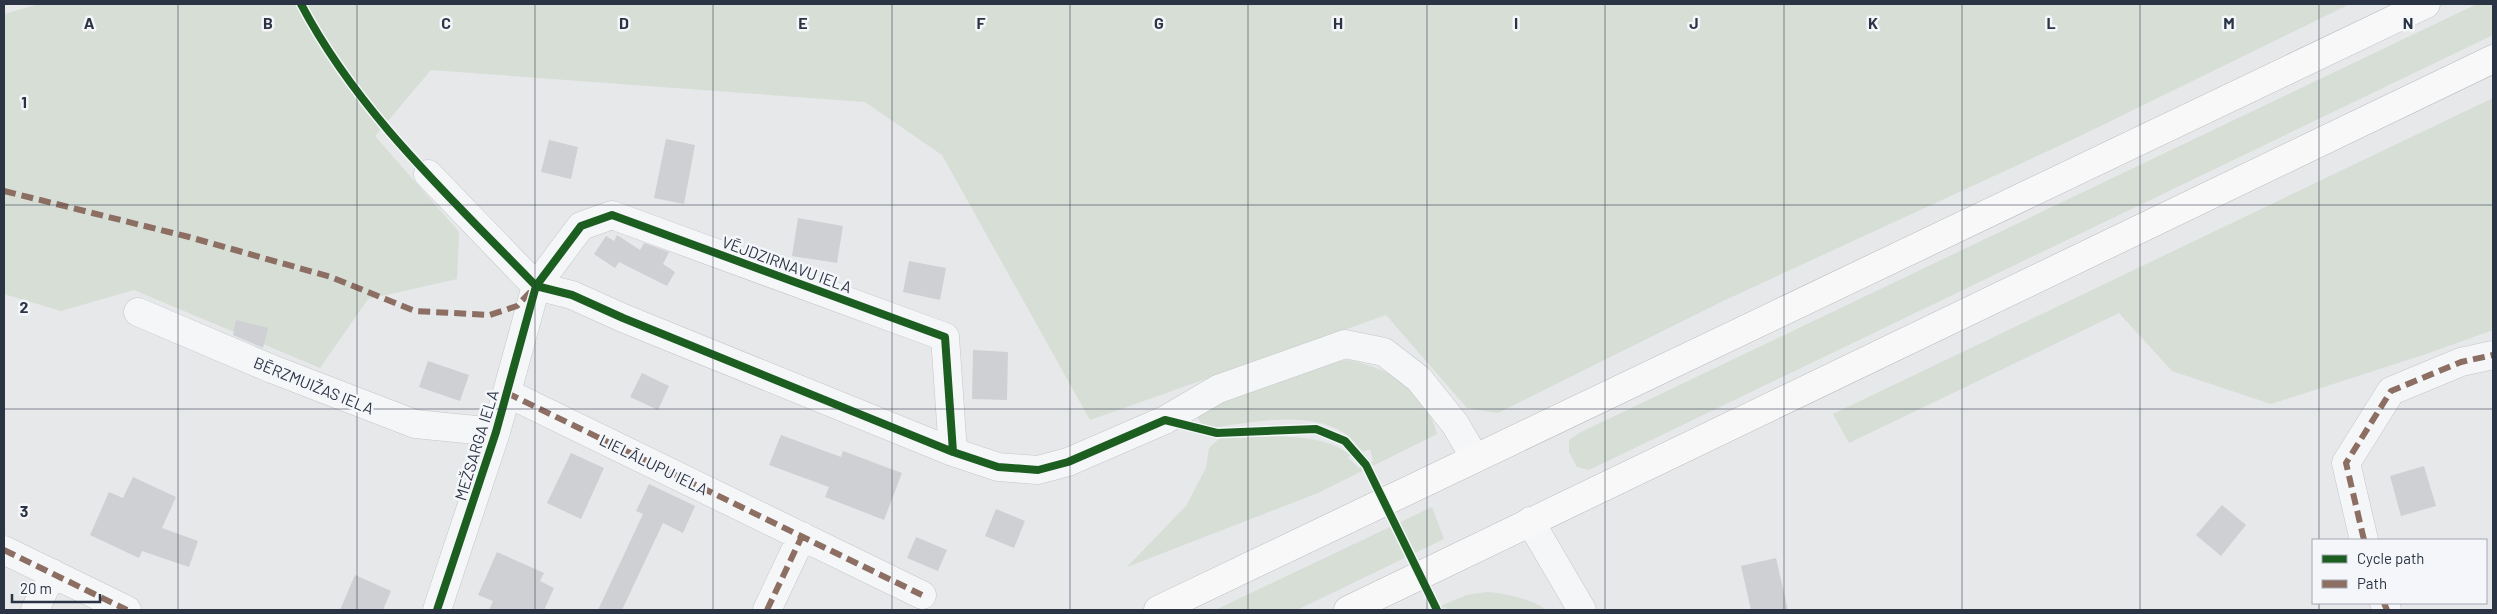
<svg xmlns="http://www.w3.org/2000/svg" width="2497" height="614" font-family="Barlow,sans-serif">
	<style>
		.green { fill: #d6ded6 }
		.building { fill: #ced0d3 }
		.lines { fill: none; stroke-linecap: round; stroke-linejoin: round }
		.minor-casing { stroke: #c4c6c8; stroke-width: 29 }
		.highway-casing { stroke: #b8bbbf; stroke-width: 29 }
		.path { stroke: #c5c6ca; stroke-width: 3; stroke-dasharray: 4 4; stroke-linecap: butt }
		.minor { stroke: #f5f6f7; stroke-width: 28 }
		.highway { stroke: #f8f8f8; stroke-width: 28 }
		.quiet { stroke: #8d6e63; stroke-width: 6; stroke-dasharray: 12 6; stroke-linecap: butt }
		.cycleway-casing { stroke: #f4f6f9; stroke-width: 11 }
		.cycleway { stroke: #1b5e20; stroke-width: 8 }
		.grid { fill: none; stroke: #2b3445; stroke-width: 1; stroke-opacity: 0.55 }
		.labels { text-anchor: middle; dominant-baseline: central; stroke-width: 5; stroke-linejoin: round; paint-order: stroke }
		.street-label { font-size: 16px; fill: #2b3445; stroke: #f4f6f9 }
		.grid-label { font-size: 16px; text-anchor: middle; font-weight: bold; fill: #2b3445; stroke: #f4f6f9; stroke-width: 5; stroke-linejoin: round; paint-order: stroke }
	</style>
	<rect width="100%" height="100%" fill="#e6e8ea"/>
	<path class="green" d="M39,4H2350L2076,138L1723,301L1498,413L1467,408L1386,315L1090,420L942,155L865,102L431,70L375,136L459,232L457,279L368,299L320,368L134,290L61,311L4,294V14Z
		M2477,4H2493V35L1589,470L1577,467L1569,452V440L1579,433Z
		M2493,98V330L2426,354L2271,404L2172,371L2119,313L1849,443L1833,414Z
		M1348,360C1390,368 1426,390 1437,434L1318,493L1127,567L1186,506L1206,468L1209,448L1220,438C1259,438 1321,429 1351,456L1347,457L1359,468L1373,461L1370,449L1363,452C1357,446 1351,437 1344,433C1309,409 1249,423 1211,428L1202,425L1196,415L1229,399L1318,364Z
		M1432,507L1444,539L1297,610H1215Z
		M1487,592C1508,594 1529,598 1547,610H1449L1445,607L1440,610H1430L1467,595Z"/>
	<path class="building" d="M666,139L695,145L684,204L654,198Z
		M549,140L578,147L571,179L541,172Z
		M798,218L843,226L837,263L792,256Z
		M617,235L640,250L644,243L669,252L663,264L675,272L667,286L619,262L615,268L594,254L606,236L614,241Z
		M909,261L946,268L940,300L903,292Z
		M236,320L268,328L263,348L233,335Z
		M973,350L1008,352L1007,400L972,399Z
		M428,361L469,375L460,401L419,387Z
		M642,373L669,386L658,410L630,397Z
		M781,435L841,457L843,451L902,473L884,520L825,497L829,487L769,465Z
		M571,453L604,468L581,519L547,503Z
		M2424,466L2436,506L2401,516L2390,476Z
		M133,477L176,497L162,528L198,541L189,567L142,551L139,558L90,535L109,492L123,498Z
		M649,484L695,506L683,533L663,523L622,610H598L643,514L636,511Z
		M2222,505L2246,525L2221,556L2196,535Z
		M996,509L1025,521L1014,548L985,536Z
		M916,537L947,550L938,571L907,558Z
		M497,552L544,573L540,581L554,588L544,610H489L493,601L478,595Z
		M1776,558L1788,610H1751L1741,566Z
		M355,575L391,591L383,610H340Z"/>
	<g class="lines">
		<g class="minor-casing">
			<path id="minor" d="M428,174L536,286L572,295L623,318L953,452L998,467L1038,470L1068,462L1165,420L1218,389L1345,344L1384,352L1419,379L1455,424L1475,458
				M138,312L272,369L415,424L496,432
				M507,393L922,595
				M1530,521L1582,610
				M2364,540L2346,463L2391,391L2461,362L2493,355
				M4,550L127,610
				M2384,603L2387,610
				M35,610L52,573
				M437,610L496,432L536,286L581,226L612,215L945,337L953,452
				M767,610L802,536"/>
		</g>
		<g class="highway-casing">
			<path id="highway" d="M1158,610L2426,4
				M1348,610L2493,59"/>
		</g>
		<path class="path" d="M301,4C330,60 368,107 410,154
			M1204,430L1217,433L1316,429L1345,441L1366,465"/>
		<use href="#minor" class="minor"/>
		<use href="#highway" class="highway"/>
		<path class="quiet" d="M4,191L189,237L331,277L415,311L490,315L517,306L533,289
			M507,393L922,595
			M2364,540L2346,463L2391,391L2461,362L2493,355
			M4,550L127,610
			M2384,603L2387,610
			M767,610L802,536"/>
		<g class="cycleway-casing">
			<path id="cycleway" d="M301,4C358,113 451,198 536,286L572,295L623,318L953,452L998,467L1038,470L1068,462L1165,420L1217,433L1316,429L1345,441L1366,465L1437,610
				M437,610L496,432L536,286L581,226L612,215L945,337L953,452"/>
		</g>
		<use href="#cycleway" class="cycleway"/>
	</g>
	<path class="grid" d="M178,4V610M357,4V610M535,4V610M713,4V610M892,4V610M1070,4V610M1248,4V610M1427,4V610M1605,4V610M1784,4V610M1962,4V610M2140,4V610M2319,4V540M4,205H2493M4,409H2493M2319,603V610"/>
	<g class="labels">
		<g class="street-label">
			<text transform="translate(787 264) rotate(20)">VĒJDZIRNAVU IELA</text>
			<text transform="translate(314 385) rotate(22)">BĒRZMUIŽAS IELA</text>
			<text transform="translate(476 445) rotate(-73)">MEŽSARGA IELA</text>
			<text transform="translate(654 464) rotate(26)">LIELĀLUPU IELA</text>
		</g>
	</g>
	<g class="grid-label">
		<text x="89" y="29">A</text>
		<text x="268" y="29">B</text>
		<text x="446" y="29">C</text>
		<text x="624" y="29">D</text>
		<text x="803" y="29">E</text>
		<text x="981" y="29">F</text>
		<text x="1159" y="29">G</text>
		<text x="1338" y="29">H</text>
		<text x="1516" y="29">I</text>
		<text x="1694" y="29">J</text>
		<text x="1873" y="29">K</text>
		<text x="2051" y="29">L</text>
		<text x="2229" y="29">M</text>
		<text x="2408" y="29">N</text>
		<text x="24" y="108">1</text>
		<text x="24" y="313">2</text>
		<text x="24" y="517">3</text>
	</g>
	<rect width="2497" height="614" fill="none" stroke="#2b3445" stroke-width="10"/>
	<rect x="2312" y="539" width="175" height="65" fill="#f4f6f9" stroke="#a4a8b1"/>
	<rect x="2322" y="555" width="25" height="8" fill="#1b5e20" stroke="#a4a8b1"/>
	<text x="2357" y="564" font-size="15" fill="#2b3445">Cycle path</text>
	<rect x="2322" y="580" width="25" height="8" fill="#8d6e63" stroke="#a4a8b1"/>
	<text x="2357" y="589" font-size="15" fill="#2b3445">Path</text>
	<path d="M12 594v8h88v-8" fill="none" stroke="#2b3445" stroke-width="2.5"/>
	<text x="20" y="594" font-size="15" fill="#2b3445" stroke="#f4f6f9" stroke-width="4" paint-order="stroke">20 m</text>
</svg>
